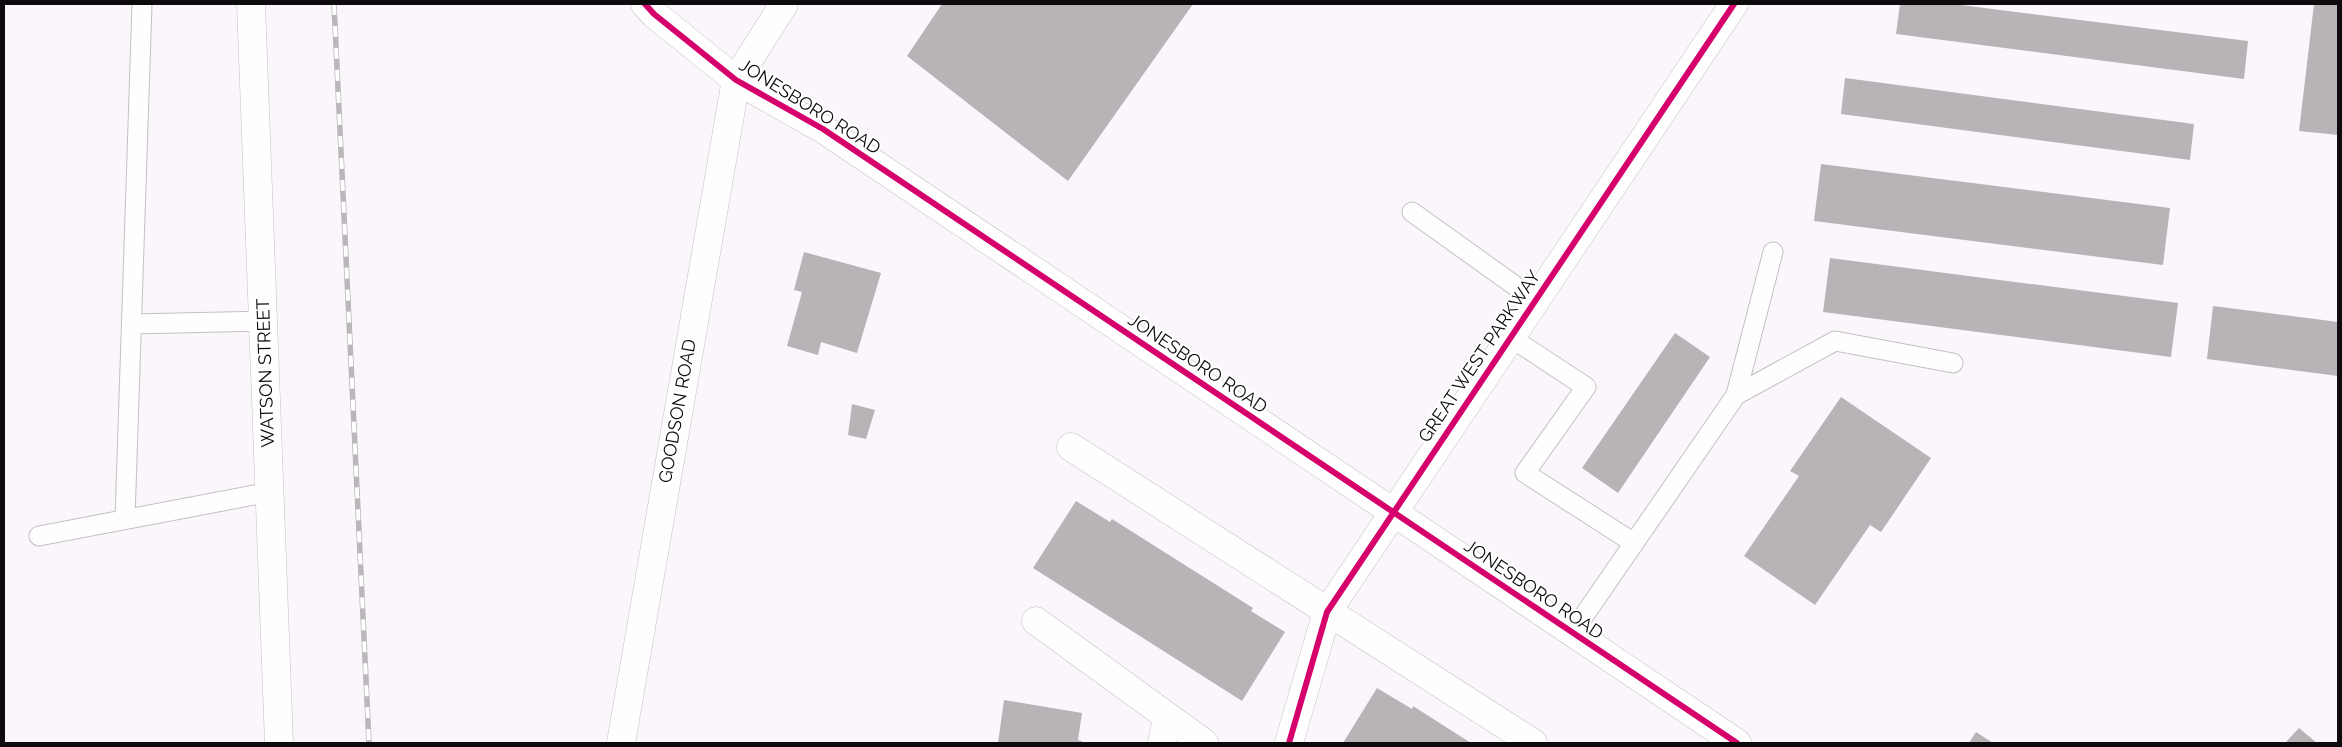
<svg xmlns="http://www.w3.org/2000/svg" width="2342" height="747" font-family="Raleway,sans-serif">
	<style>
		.building { fill: #b7b3b7 }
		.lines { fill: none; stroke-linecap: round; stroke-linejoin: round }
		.lane-casing { stroke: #c3c0c3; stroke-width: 21 }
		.street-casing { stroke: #c3c0c3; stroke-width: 29 }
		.lane { stroke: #fefefe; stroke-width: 19 }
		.street { stroke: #fefefe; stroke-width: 28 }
		.rail-casing { stroke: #b9b7b9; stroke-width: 5.5 }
		.rail { stroke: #fff; stroke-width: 4; stroke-dasharray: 11; stroke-linecap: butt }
		.cycleway-casing { stroke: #fff; stroke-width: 9 }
		.cycleway { stroke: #d6006c; stroke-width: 6 }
		.labels { text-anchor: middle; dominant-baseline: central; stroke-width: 4; stroke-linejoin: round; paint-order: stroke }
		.street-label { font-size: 18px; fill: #0d0b0d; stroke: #fff }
	</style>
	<rect width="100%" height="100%" fill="#fbf6fb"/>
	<path class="building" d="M942,4H1193L1068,181L907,56Z
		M1900,4H1953L2248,41L2244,79L1896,34Z
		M2314,4H2338V135L2299,131Z
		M1845,78L2194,124L2190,160L1841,114Z
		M1821,164L2170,208L2163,265L1814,221Z
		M804,252L881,273L857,353L821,342L818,355L787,346L802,292L794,290Z
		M1830,258L2178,303L2171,357L1823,312Z
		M2213,306L2338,322V376L2207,359Z
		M1675,333L1710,357L1618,493L1582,468Z
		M1841,397L1931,458L1881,532L1870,525L1815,605L1744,556L1799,476L1790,471Z
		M852,404L875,410L866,439L848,435Z
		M1076,501L1110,522L1112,519L1253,608L1251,611L1285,632L1242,701L1033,568Z
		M1377,688L1412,709L1413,706L1471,743H1343Z
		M1004,700L1082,713L1078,740L1082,741L1081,743H998Z
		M2299,728L2317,743H2285Z
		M1976,732L1993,743H1969Z"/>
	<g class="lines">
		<g class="lane-casing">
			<path id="lane" d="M1412,212L1535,300
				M132,324L263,321
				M1510,337L1586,387L1525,473L1634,543
				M1736,395L1835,341L1953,363
				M125,519L142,4
				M39,536L270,492
				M1572,633L1736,395L1773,252"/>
		</g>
		<g class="street-casing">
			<path id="street" d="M251,4L279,743
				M645,4L654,14L736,80L823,129L1737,743
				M1071,447L1533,743
				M1036,621L1204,743
				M621,743L736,80L784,4
				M1162,743L1167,718
				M1289,743L1327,612L1734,4"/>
		</g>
		<use href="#lane" class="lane"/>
		<use href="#street" class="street"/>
		<g class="rail-casing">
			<path id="rail" d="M334,4L369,743"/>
		</g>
		<use href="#rail" class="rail"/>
		<g class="cycleway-casing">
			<path id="cycleway" d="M645,4L654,14L736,80L823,129L1737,743
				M1289,743L1327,612L1734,4"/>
		</g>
		<use href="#cycleway" class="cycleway"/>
	</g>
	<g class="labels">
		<g class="street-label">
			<text transform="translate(810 106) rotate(32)">JONESBORO ROAD</text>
			<text transform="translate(1479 356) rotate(-56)">GREAT WEST PARKWAY</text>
			<text transform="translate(1198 363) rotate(34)">JONESBORO ROAD</text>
			<text transform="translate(265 373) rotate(-92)">WATSON STREET</text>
			<text transform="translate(677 411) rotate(-80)">GOODSON ROAD</text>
			<text transform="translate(1534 589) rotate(34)">JONESBORO ROAD</text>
		</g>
	</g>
	<rect width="2342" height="747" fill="none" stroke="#0d0b0d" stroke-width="10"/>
</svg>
